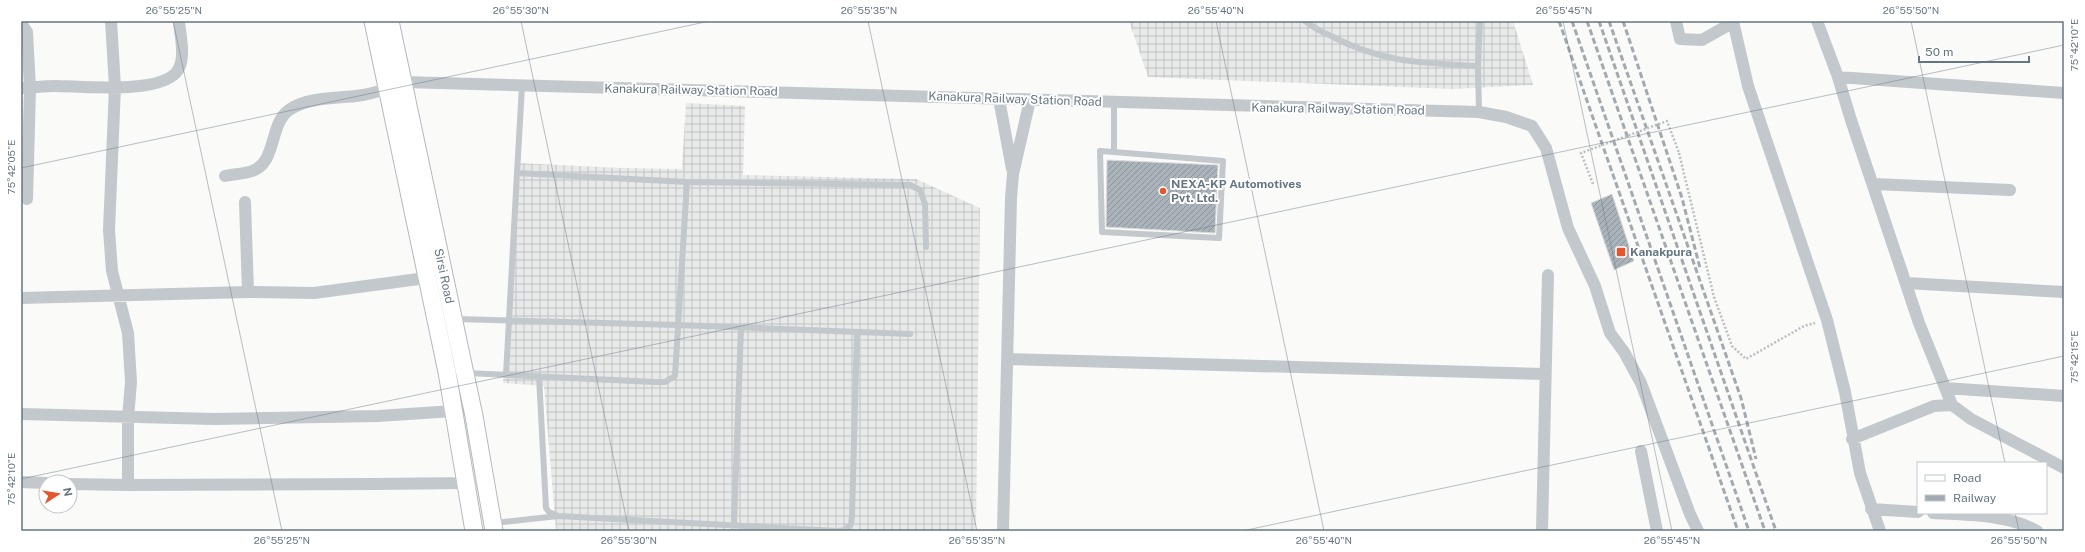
<svg xmlns="http://www.w3.org/2000/svg" width="2085" height="552" font-family="'Public Sans',sans-serif">
	<style>
		.industrial { fill: url(#industrial-grid) }
		.building { fill: url(#building-hatch); stroke: #dcdcda }
		.lines { fill: none; stroke-linecap: round; stroke-linejoin: round }
		.secondary-casing { stroke: #b3babf; stroke-width: 19 }
		.path { stroke: #bbbfc2; stroke-width: 2.5; stroke-dasharray: 2 2; stroke-linecap: butt }
		.service { stroke: #c3c8cc; stroke-width: 6 }
		.minor { stroke: #c3c8cc; stroke-width: 12 }
		.secondary { stroke: #fff; stroke-width: 17 }
		.rail { stroke: #a2aab0; stroke-width: 3; stroke-dasharray: 6 3; stroke-linecap: butt }
		.path-bridge { stroke: #bbbfc2; stroke-width: 2.5; stroke-dasharray: 2 2; stroke-linecap: butt }
		.ticks { fill: none; stroke: #657683; stroke-width: 1; stroke-opacity: 0.45 }
		.poi-dot { fill: #e4572e; stroke: #fff; stroke-width: 1.5 }
		.labels { text-anchor: middle; dominant-baseline: central; stroke-width: 4; stroke-linejoin: round; paint-order: stroke }
		.street-label { font-size: 12px; fill: #657683; stroke: #fff }
		.poi-label { font-size: 12px; font-weight: bold; fill: #657683; stroke: #fff; text-anchor: start }
		.neatline { fill: none; stroke: #657683; stroke-width: 1.5 }
		.ticks-label { font-size: 10px; text-anchor: middle; fill: #657683 }
	</style>
	<defs>
		<pattern id="industrial-grid" width="8" height="8" patternUnits="userSpaceOnUse"><rect width="8" height="8" fill="#e8e9e9"/><path d="M0 4h8M4 0v8" fill="none" stroke="#c0c1c2"/></pattern>
		<pattern id="building-hatch" width="6" height="6" patternUnits="userSpaceOnUse"><rect width="6" height="6" fill="#aab3b9"/><path d="M-1 1l2-2M0 6l6-6M5 7l2-2" fill="none" stroke="#8e969c"/></pattern>
	</defs>
	<rect width="100%" height="100%" fill="#fafaf8"/>
	<path class="industrial" d="M1129,21H1513L1533,85L1453,89L1148,77Z
		M686,103L745,106L743,175L916,179L980,208L976,531H556L544,386L503,383L517,163L622,168L682,169Z"/>
	<path class="building" d="M1107,160L1218,165L1215,233L1106,227Z
		M1612,194L1634,261L1614,270L1591,203Z"/>
	<g class="lines">
		<g class="secondary-casing">
			<path id="secondary" d="M373,21L447,372L474,531
				M390,21L474,416L494,531"/>
		</g>
		<path class="path" d="M1679,153L1714,297L1732,346L1746,359L1804,326L1815,323"/>
		<path class="service" d="M1305,21C1313,28 1322,32 1331,36C1383,63 1421,63 1478,66
			M522,86L517,173L687,182L910,185L920,190L925,204L926,247
			M1479,112L1478,66L1480,21
			M1114,152L1100,151L1102,232L1219,238L1223,161L1114,152V103
			M456,319L678,325L910,334
			M466,373L655,382H665L675,376L687,182
			M506,375L517,173
			M539,376L546,508L549,512L558,516L838,531L845,530L851,524L852,516L857,332
			M494,523L558,516
			M734,524L741,328"/>
		<path class="minor" d="M111,21L115,87L109,230L112,271L128,333L131,382L128,418V485
			M1676,21L1680,39L1702,40L1732,23
			M1733,21L1748,86L1827,320L1845,392L1860,473L1880,531
			M1817,21L1838,77L2064,93
			M21,23L27,32L30,88L27,199
			M1838,77L1851,120L1919,323L1952,405
			M21,88C32,88 43,86 55,86C82,86 163,95 178,70C186,57 180,35 179,21
			M999,99L1012,169
			M225,176C234,174 244,174 252,171C277,163 269,124 289,110C309,96 340,99 363,95C377,93 391,87 404,82L1479,112L1506,117L1532,126L1546,148L1568,228L1595,286L1610,333L1624,352L1641,383L1690,514L1698,531
			M1874,184L2010,190
			M245,202L248,292
			M1906,283L2064,292
			M21,298L248,292L314,293L426,278
			M1008,359L1545,374
			M1945,388L2064,396
			M21,414L214,419L378,416L454,411
			M1852,439L1934,406L1952,405L1971,419L2064,468
			M1641,451L1657,531
			M21,482L46,483
			M70,484L128,485L376,484L465,483L486,480
			M1871,509L1918,512
			M1933,513C1966,515 2007,514 2037,531
			M1003,531L1011,198L1013,174L1030,100
			M1542,531L1548,275"/>
		<use href="#secondary" class="secondary"/>
		<path class="rail" d="M1559,21L1738,531
			M1572,21L1749,531
			M1587,21L1765,531
			M1599,21L1776,531
			M1609,21L1741,398L1756,459
			M1623,21L1682,198L1700,268"/>
		<path class="path-bridge" d="M1593,184L1581,153L1667,121L1679,153"/>
	</g>
	<path class="ticks" d="M173,21L282,531M521,21L629,531M868,21L977,531M1216,21L1324,531M1563,21L1672,531M1911,21L2005,463M21,168L710,21M21,479L2064,45M2015,513L2019,531M1242,531L2064,356"/>
	<g class="poi-dot">
		<circle cx="1163" cy="191" r="4"/>
		<rect x="1616" y="247" width="10" height="10" rx="2"/>
	</g>
	<g class="labels">
		<g class="street-label">
			<text transform="translate(691 90) rotate(1)">Kanakura Railway Station Road</text>
			<text transform="translate(1015 99) rotate(2)">Kanakura Railway Station Road</text>
			<text transform="translate(1338 109) rotate(1)">Kanakura Railway Station Road</text>
			<text transform="translate(444 276) rotate(78)">Sirsi Road</text>
		</g>
		<g class="poi-label">
			<text x="1171" y="184">NEXA-KP Automotives<tspan x="1171" dy="14">Pvt. Ltd.</tspan></text>
			<text x="1630" y="252">Kanakpura</text>
		</g>
	</g>
	<rect width="2085" height="552" fill="none" stroke="#ffffff" stroke-width="44"/>
	<rect x="1917" y="462" width="130" height="52" fill="#ffffff" stroke="#c1c8cd"/>
	<rect x="1925" y="475" width="20" height="6" fill="#ffffff" stroke="#c1c8cd"/>
	<text x="1953" y="482" font-size="12" fill="#657683">Road</text>
	<rect x="1925" y="495" width="20" height="6" fill="#a2aab0" stroke="#c1c8cd"/>
	<text x="1953" y="502" font-size="12" fill="#657683">Railway</text>
	<g transform="translate(58 494) rotate(78)"><circle r="19" fill="#ffffff" stroke="#c1c8cd"/>
	<path d="M0-3L7 15L0 10L-7 15Z" fill="#e4572e"/>
	<text y="-6" font-size="11" font-weight="bold" text-anchor="middle" fill="#657683">N</text>
	</g>
	<path d="M1919 56v6h110v-6" fill="none" stroke="#657683" stroke-width="2"/>
	<text x="1925" y="56" font-size="12" fill="#657683" stroke="#ffffff" stroke-width="3" paint-order="stroke">50 m</text>
	<rect x="22" y="22" width="2041" height="508" class="neatline"/>
	<g class="ticks-label">
		<text x="174" y="14">26°55'25"N</text>
		<text x="521" y="14">26°55'30"N</text>
		<text x="869" y="14">26°55'35"N</text>
		<text x="1216" y="14">26°55'40"N</text>
		<text x="1564" y="14">26°55'45"N</text>
		<text x="1911" y="14">26°55'50"N</text>
		<text transform="translate(2074 45) rotate(-90)" y="4">75°42'10"E</text>
		<text transform="translate(11 167) rotate(-90)" y="4">75°42'05"E</text>
		<text transform="translate(2074 357) rotate(-90)" y="4">75°42'15"E</text>
		<text transform="translate(11 479) rotate(-90)" y="4">75°42'10"E</text>
		<text x="282" y="544">26°55'25"N</text>
		<text x="629" y="544">26°55'30"N</text>
		<text x="977" y="544">26°55'35"N</text>
		<text x="1324" y="544">26°55'40"N</text>
		<text x="1672" y="544">26°55'45"N</text>
		<text x="2019" y="544">26°55'50"N</text>
	</g>
</svg>
